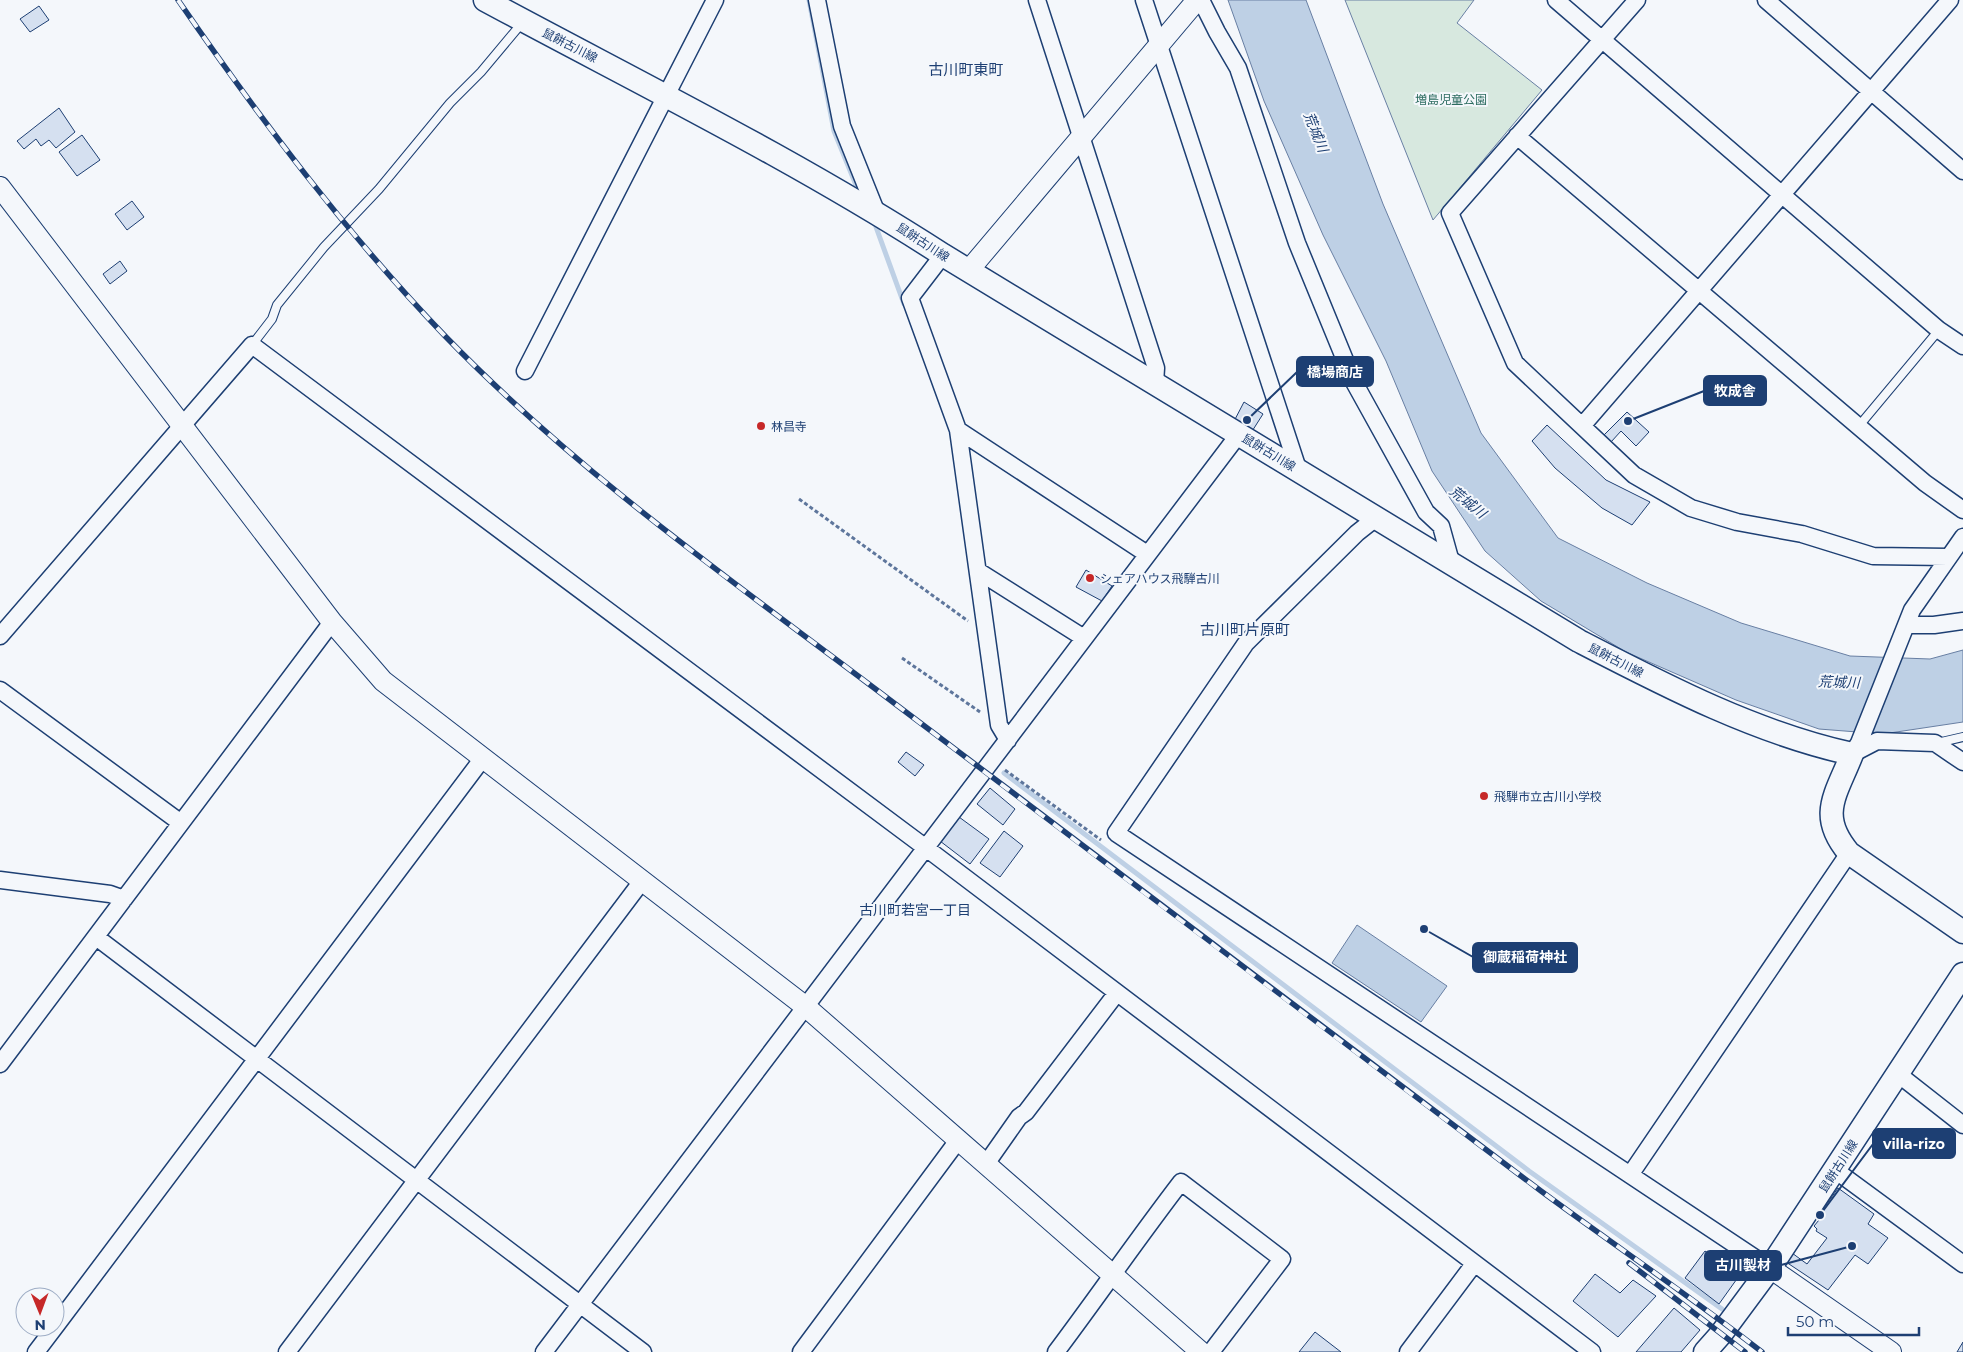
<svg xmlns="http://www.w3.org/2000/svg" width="1963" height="1352" font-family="Montserrat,'Noto Sans JP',sans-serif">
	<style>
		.green { fill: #d7e8df; stroke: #687fa3 }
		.water { fill: #bed0e5; stroke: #687fa3 }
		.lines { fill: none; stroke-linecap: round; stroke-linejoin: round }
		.stream { stroke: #bed0e5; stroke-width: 5 }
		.building { fill: #d5e0f0; stroke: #1d3f73 }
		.service-casing { stroke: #1d3f73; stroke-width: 10 }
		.minor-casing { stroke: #1d3f73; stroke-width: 19 }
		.tertiary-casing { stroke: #1d3f73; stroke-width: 22 }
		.secondary-casing { stroke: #1d3f73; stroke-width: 25 }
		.path { stroke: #5e769c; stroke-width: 3; stroke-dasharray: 4 2.5; stroke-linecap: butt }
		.service { stroke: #f4f7fb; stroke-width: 8 }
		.minor { stroke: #f4f7fb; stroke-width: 16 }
		.tertiary { stroke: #f4f7fb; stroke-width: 20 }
		.secondary { stroke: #f4f7fb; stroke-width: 22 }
		.rail-casing { stroke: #1d3f73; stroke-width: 5.5 }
		.rail { stroke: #f4f7fb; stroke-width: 4; stroke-dasharray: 11; stroke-linecap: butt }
		.poi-dot { fill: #c62828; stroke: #f4f7fb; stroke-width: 2 }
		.labels { text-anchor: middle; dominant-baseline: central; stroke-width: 4; stroke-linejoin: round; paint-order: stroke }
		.street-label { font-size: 12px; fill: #1d3f73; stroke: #f4f7fb }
		.park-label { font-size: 12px; fill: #2c6c60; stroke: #f4f7fb }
		.poi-label { font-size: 12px; fill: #1d3f73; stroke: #f4f7fb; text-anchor: start }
		.water-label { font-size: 14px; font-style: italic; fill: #1d3f73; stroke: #f4f7fb }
		.neighbourhood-label { font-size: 14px; fill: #1d3f73; stroke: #f4f7fb }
		.quarter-label { font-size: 15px; fill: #1d3f73; stroke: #f4f7fb }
		.leader { fill: none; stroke: #1d3f73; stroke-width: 2 }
		.callout-dot { fill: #1d3f73; stroke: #f4f7fb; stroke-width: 2 }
		.callout { fill: #1d3f73; stroke: #1d3f73; stroke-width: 2 }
		.callout-label { font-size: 14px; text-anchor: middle; font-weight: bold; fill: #fff }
	</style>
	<rect width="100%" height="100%" fill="#f4f7fb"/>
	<path class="green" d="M1345,0H1474L1457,23L1542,90L1433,220Z"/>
	<path class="water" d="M1228,0H1306L1383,204L1481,433L1558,538L1647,583L1741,623L1850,656L1930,659L1963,650V722L1883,734L1819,729L1736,700L1626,652L1541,601L1485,551L1432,471L1386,361L1323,235L1264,101Z
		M1357,925L1447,986L1421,1022L1332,963Z"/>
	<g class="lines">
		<path class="stream" d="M809,0L834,131L858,190
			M876,227L904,304
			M1004,773L1529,1171L1722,1309"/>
	</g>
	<path class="building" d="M39,6L49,20L30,32L20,19Z
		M59,108L75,132L56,148L49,140L41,146L36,139L24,149L17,141Z
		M82,135L100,160L77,176L59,152Z
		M132,201L144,217L127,230L115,214Z
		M120,261L127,271L110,284L103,274Z
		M1244,402L1263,414L1249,436L1231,427Z
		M1627,412L1649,432L1636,446L1621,431L1611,442L1603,436Z
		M1547,425L1606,480L1650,502L1632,525L1602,508L1555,468L1532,441Z
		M1086,570L1112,586L1102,601L1076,587Z
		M906,752L924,765L915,776L898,762Z
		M990,788L1015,809L1003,825L977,804Z
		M959,817L989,839L970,864L940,841Z
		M1004,831L1023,846L1000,877L980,863Z
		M1838,1188L1874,1214L1868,1224L1888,1238L1868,1264L1855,1255L1828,1290L1786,1262L1792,1253L1807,1264L1827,1238L1816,1231L1817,1229L1814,1226L1819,1220L1817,1218Z
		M1705,1251L1739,1276L1719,1304L1685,1278Z
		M1595,1274L1620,1293L1633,1280L1656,1296L1618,1337L1573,1301Z
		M1674,1308L1700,1330L1681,1352H1636Z
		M1315,1332L1341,1352H1299Z
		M1963,1342V1352H1957Z"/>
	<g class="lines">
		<g class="service-casing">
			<path id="service" d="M252,345L272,319L277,305L324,247L379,189L450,103L481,72L522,23
				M1858,427L1939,330
				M1937,743L1963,737"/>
		</g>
		<g class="minor-casing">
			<path id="minor" d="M817,0L842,126L876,211
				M1037,0L1156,368L1155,383
				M1144,0L1298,469
				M1201,0L1217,32L1238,68L1297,243L1354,382L1426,512L1441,526L1451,562
				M1556,0L1939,330L1963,346
				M1637,0L1450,213L1515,363L1634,475L1691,508L1737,522L1802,534L1873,556L1948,557
				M1766,0L1963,171
				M1517,136L1925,483L1963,510
				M943,255L910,298L958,430L999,725L1008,740
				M525,371L715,0
				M1582,426L1950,0
				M958,430L1147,554
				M1376,518L1357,533L1246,643L1116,833L1770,1268
				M978,571L1084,638
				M1906,625H1934L1963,621
				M0,636L252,345L926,848L1592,1352
				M0,690L181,823
				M1852,754L1859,743L1912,610L1963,537
				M1852,754L1877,741L1935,743L1963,762
				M0,880L110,894L124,899
				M96,937L643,1352
				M0,1064L332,622
				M1898,1074L1963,1125
				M986,1164L1019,1117L1026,1112L1116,994
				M1835,1170L1963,1264
				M1630,1175L1849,853
				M55,1327L483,758
				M36,1352L55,1327
				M287,1352L642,881
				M544,1352L1239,434
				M801,1352L959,1139
				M1056,1352C1098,1296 1138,1238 1181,1182L1282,1259L1211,1352
				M1408,1352L1474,1264"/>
		</g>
		<g class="tertiary-casing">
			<path id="tertiary" d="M0,187L332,622L383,681L806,1007L1201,1352
				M969,270L1197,0
				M1770,1268L1891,1352"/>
		</g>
		<g class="secondary-casing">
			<path id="secondary" d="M485,0C639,83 796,160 943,255L1579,641C1666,686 1756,733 1852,754C1836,795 1817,815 1849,853L1963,932
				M1705,1352L1721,1334L1770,1268L1963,974"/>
		</g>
		<path class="path" d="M799,499L968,621
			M902,658L980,712
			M1005,770L1101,840"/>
		<use href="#service" class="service"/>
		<use href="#minor" class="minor"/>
		<use href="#tertiary" class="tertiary"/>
		<use href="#secondary" class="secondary"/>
		<g class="rail-casing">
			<path id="rail" d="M178,0C260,119 346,233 446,337C581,476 741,587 894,703C1109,866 1324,1029 1541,1191C1614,1245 1690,1296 1762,1352
				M1629,1263L1745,1352"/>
		</g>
		<use href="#rail" class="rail"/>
	</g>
	<g class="poi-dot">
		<circle cx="761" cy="426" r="5"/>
		<circle cx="1090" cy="578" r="5"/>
		<circle cx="1484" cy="796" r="5"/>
	</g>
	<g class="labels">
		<g class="street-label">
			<text transform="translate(570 45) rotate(27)">鼠餅古川線</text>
			<text transform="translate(923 242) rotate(33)">鼠餅古川線</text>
			<text transform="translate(1269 452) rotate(31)">鼠餅古川線</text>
			<text transform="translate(1616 660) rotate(27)">鼠餅古川線</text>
			<text transform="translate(1838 1166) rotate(-57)">鼠餅古川線</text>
		</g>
		<g class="park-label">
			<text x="1451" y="99">増島児童公園</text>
		</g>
		<g class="poi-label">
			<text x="771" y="426">林昌寺</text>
			<text x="1100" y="578">シェアハウス飛騨古川</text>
			<text x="1494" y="796">飛騨市立古川小学校</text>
		</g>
		<g class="water-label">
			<text transform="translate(1316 132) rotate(68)">荒城川</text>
			<text transform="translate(1468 502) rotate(39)">荒城川</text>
			<text transform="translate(1839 682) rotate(2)">荒城川</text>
		</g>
		<g class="neighbourhood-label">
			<text x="915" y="910">古川町若宮一丁目</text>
		</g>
		<g class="quarter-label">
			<text x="966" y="69">古川町東町</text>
			<text x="1245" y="629">古川町片原町</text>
		</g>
	</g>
	<path class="leader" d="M1247 420L1297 372M1628 421L1704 391M1424 929L1473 957M1820 1215L1873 1144M1852 1246L1781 1265"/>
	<g class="callout-dot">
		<circle cx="1247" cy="420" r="5"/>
		<circle cx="1628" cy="421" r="5"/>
		<circle cx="1424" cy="929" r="5"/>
		<circle cx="1820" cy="1215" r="5"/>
		<circle cx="1852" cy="1246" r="5"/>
	</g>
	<g class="callout">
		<rect x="1297" y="357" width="76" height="29" rx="5"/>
		<rect x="1704" y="376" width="62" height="29" rx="5"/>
		<rect x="1473" y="943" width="104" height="29" rx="5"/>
		<rect x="1873" y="1129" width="82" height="29" rx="5"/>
		<rect x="1705" y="1251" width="76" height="29" rx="5"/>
	</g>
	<g class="callout-label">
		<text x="1335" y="377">橋場商店</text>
		<text x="1735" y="396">牧成舎</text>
		<text x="1525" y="962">御蔵稲荷神社</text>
		<text x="1914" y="1149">villa-rizo</text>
		<text x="1743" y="1270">古川製材</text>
	</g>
	<g transform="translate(40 1312) rotate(179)"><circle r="24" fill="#f4f7fb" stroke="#9eadc5"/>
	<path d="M0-4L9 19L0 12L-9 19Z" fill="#c62828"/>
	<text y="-8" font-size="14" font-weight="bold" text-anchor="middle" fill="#1d3f73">N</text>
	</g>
	<path d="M1788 1327v8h131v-8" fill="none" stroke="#1d3f73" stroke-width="2.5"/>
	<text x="1796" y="1327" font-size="15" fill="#1d3f73" stroke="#f4f7fb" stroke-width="4" paint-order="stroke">50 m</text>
</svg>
